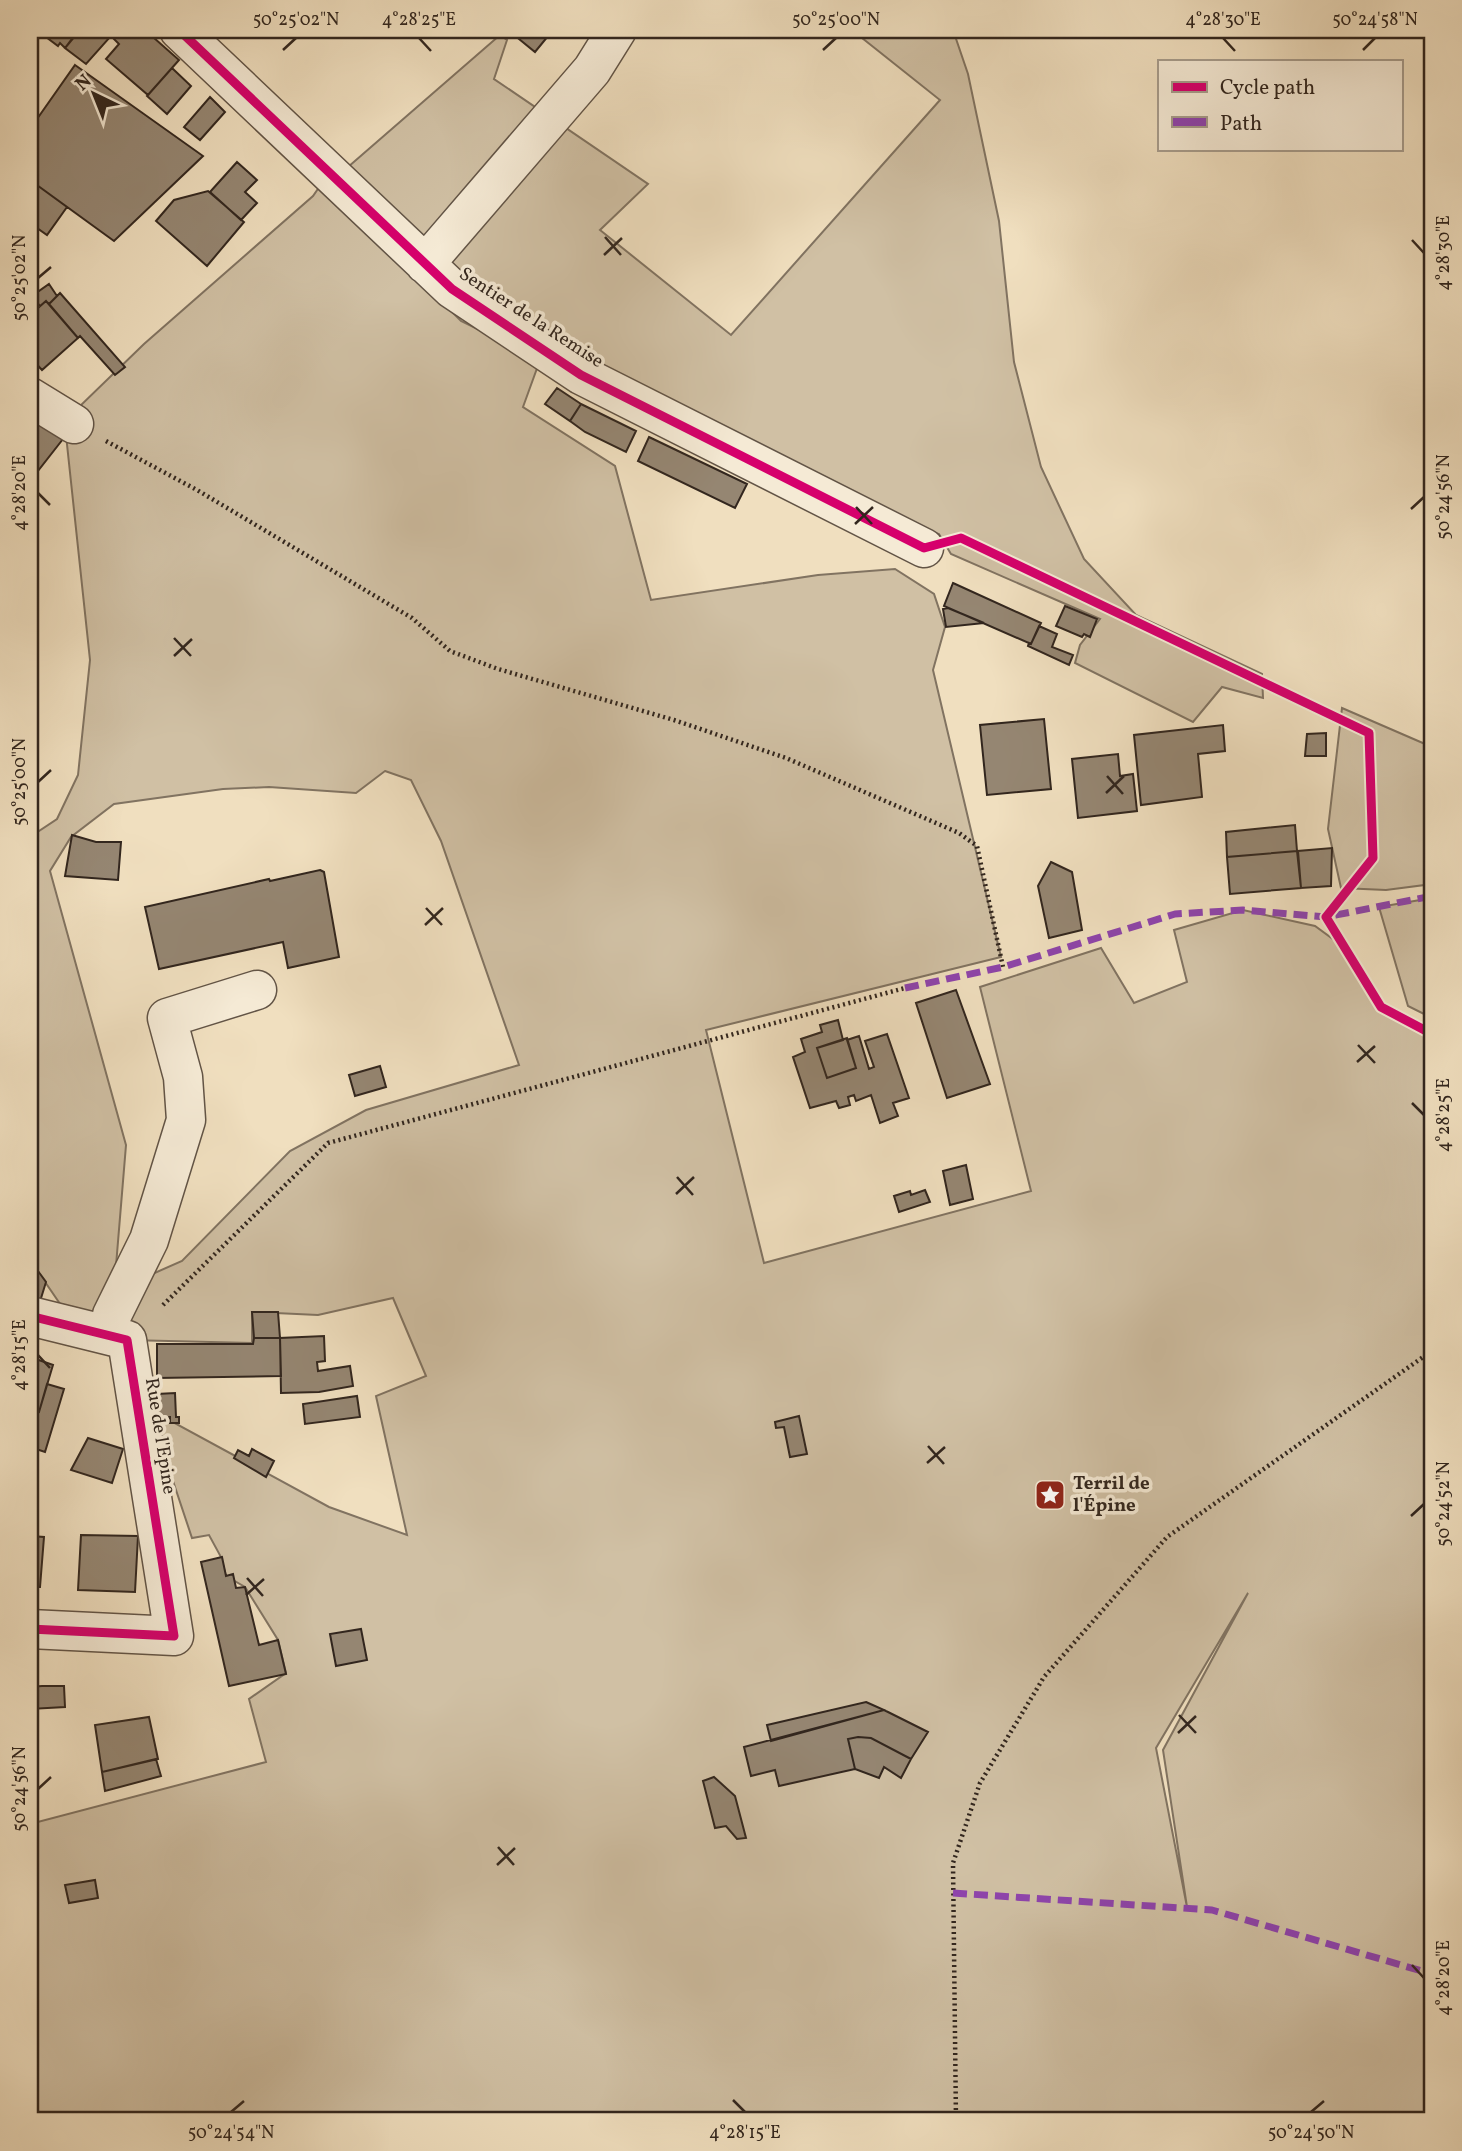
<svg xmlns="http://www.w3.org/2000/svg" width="1462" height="2151" font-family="Vollkorn,serif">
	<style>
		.green { fill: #d0c0a4; stroke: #817361; stroke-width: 2; fill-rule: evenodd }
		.building { fill: #958672; stroke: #32261e; stroke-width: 2 }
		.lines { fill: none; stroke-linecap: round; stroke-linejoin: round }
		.minor-casing { stroke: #625446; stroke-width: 41 }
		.path { stroke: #32261e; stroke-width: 4.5; stroke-dasharray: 2 3.5; stroke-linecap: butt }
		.minor { stroke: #f5ead5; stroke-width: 38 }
		.quiet { stroke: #8e44ad; stroke-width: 7; stroke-dasharray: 14 7; stroke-linecap: butt }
		.cycleway-casing { stroke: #f5ead5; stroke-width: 13 }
		.cycleway { stroke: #d6006c; stroke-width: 9 }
		.ticks { fill: none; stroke: #32261e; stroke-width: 2.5 }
		.labels { text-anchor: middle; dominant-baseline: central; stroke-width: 7; stroke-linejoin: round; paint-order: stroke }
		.street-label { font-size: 19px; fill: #32261e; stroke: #f5ead5 }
		.poi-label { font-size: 19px; font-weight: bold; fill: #32261e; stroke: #f5ead5; text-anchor: start }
		.neatline { fill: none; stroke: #32261e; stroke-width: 2.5 }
		.ticks-label { font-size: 18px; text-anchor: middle; fill: #32261e }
	</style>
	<rect width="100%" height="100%" fill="#f0dfbf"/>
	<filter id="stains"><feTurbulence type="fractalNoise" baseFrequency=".00286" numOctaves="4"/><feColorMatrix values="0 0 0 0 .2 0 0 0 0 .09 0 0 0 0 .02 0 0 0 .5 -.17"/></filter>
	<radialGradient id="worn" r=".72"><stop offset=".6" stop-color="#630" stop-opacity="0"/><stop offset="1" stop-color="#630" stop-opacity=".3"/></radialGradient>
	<path class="green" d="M852,30H953L968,74L999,221L1014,362L1041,467L1084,559L1136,615L1262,674L1263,698L1222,687L1193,722L1075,663L1080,645L1100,619L951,554L939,534L867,510L508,317L348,167L500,35L507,40L494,79L648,184L600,230L731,335L940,100Z
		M322,183L461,321L540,360L523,407L615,466L651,600L818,575L895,569L934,594L945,627L933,670L1001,957L706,1030L764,1263L1031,1191L980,987L1101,948L1134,1003L1187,982L1174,930L1243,910L1315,926L1345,948L1381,1007L1432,1034V2121H30V1824L266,1762L249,1699L286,1673L278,1640L245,1587L226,1576L221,1557L209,1535L192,1538L149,1409L329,1507L407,1535L376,1396L426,1376L393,1298L318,1315L252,1312V1343L127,1340L67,1314L30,1260V837L57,819L78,775L90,660L66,435L80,406L144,344L313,196ZM385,771L411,780L441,841L519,1065L366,1110L290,1151L182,1261L150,1275L112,1314L126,1145L50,871L71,837L114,804L223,789L269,787L356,793ZM1248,1593L1163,1750L1187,1907L1156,1748Z
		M1342,708L1432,747V884L1386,890L1341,888L1328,829Z
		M1432,898V1018L1408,1006L1379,907Z"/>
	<path class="building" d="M51,30H70L68,32L74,36L65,48L60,43L58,46L46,37Z
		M80,30H103L111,36L86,64L65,48Z
		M117,30H145L179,60L148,95L106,59L119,44L111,36Z
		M508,30H553L535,52Z
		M75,65L203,156L114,241L30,180V129Z
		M172,68L191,86L167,114L147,96Z
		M210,97L225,112L200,140L184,127Z
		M237,162L257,180L245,192L257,203L241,220L210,192Z
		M30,180L67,207L47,235L30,223Z
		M208,191L244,222L207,266L156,221L174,200Z
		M49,284L57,296L49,304L46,301L40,306L32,296Z
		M60,293L125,367L115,375L80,336L78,338L49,304Z
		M46,301L78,338L42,370L30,357V315Z
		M557,388L581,404L570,421L545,404Z
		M581,404L636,431L626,452L585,432L570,421Z
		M40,420L63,439L30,481V433Z
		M649,437L747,484L735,508L638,461Z
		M953,583L1041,623L1031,644L944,606Z
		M1065,606L1097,619L1090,637L1084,634L1082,637L1056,626Z
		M948,608L984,623L946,627L943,609Z
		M1039,626L1057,634L1052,647L1073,655L1069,665L1028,646L1029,643L1031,644Z
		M1044,719L1051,789L987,795L980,725Z
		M1223,725L1225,751L1198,754L1202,797L1141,805L1134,735Z
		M1326,733V756H1305L1307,734Z
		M1118,754L1120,776L1133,774L1137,811L1078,818L1072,759Z
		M1295,825L1297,851L1227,857L1226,832Z
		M72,835L96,842H121L118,880L65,876Z
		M1332,848L1331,886L1301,888L1298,851Z
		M1297,851L1301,888L1230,894L1227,857Z
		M1051,862L1072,872L1082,930L1049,938L1038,886Z
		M320,870L324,872L339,957L288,968L283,942L159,969L145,907L269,879L270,881Z
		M956,990L990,1084L947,1098L916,1003Z
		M838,1020L843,1040L817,1048L827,1078L856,1068L847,1040L859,1036L869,1069L874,1067L865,1041L887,1034L909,1098L893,1103L898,1116L880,1123L871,1095L856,1101L854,1095L848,1097L850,1105L839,1108L836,1101L810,1108L793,1057L805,1052L801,1039L822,1032L820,1025Z
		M847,1038L856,1068L827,1078L817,1048Z
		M380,1066L386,1087L355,1096L349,1075Z
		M966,1165L973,1199L950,1205L943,1171Z
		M925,1190L930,1202L899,1212L894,1196L910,1191L911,1195Z
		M30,1268L38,1271L46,1282L38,1308L30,1305Z
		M252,1312H278L280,1338H254Z
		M324,1336L325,1361L317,1362L318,1371L350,1366L353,1386L319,1392L281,1393L280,1338Z
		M254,1338H280L281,1376L157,1378V1344H253Z
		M30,1357L53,1365L39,1412L30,1409Z
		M47,1384L64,1389L45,1452L30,1447V1409L39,1412Z
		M175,1393L176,1417H179V1423H170V1417H158L157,1394Z
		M357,1396L360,1417L305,1424L303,1404Z
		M799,1416L807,1454L790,1457L784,1427L776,1428L775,1422Z
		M88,1438L123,1449L112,1483L71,1470Z
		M252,1449L274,1461L266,1477L234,1458L238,1450L249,1456Z
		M81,1535L138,1536L135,1592L78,1590Z
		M30,1536L44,1537L40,1587H30Z
		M222,1557L226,1576L233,1574L236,1588L245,1587L259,1645L278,1640L286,1674L229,1686L201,1562Z
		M361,1629L367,1660L336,1666L330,1634Z
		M42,1686H64L65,1707L30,1709V1687Z
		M866,1702L884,1710L771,1741L767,1725Z
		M884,1710L928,1732L911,1759L871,1738L858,1737L848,1739L855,1769L779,1786L775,1770L751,1776L744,1747Z
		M149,1717L158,1759L102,1772L95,1725Z
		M858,1737L871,1738L911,1759L901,1778L884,1767L879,1778L855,1769L848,1739Z
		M156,1759L161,1776L105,1791L102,1772Z
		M714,1777L735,1796L746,1838L737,1839L726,1826L715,1828L703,1781Z
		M95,1880L98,1898L69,1903L65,1885Z"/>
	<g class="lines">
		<g class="minor-casing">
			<path id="minor" d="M179,30L452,289L581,375L924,548
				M425,264L592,70L617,30
				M30,397L74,424
				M30,1316L127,1340L174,1636L30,1629
				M107,1335L112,1315L149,1240L186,1120L183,1077L167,1018L257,990"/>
		</g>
		<path class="path" d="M106,441L197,490L412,618L450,651L498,669L674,720L786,758L959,833L977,846L1003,967
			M163,1305L328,1143L905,988
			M956,2121L953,1863L980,1783L1044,1677L1167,1537L1426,1355L1432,1347"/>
		<use href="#minor" class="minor"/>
		<path class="quiet" d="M905,988L1003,967L1175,914L1243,910L1326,917L1432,896
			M953,1893L1212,1910L1432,1974"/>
		<g class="cycleway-casing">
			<path id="cycleway" d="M179,30L452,289L581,375L924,548L961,538L1369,733L1373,858L1326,917L1381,1007L1432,1034
				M30,1316L127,1340L174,1636L30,1629"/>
		</g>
		<use href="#cycleway" class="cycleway"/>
	</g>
	<path class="ticks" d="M419,38L431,51M1223,38L1235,51M283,50L296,38M823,50L836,38M1363,50L1375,38M605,237L621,255M1412,240L1424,253M604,255L622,238M38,278L51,267M38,493L50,505M856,507L872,524M1411,509L1424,497M855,524L873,507M174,638L191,656M174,656L192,639M1107,776L1123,794M38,782L51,770M1106,793L1124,776M426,908L442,925M425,925L443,908M1358,1045L1375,1063M1357,1062L1375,1046M1412,1103L1424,1115M677,1177L693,1195M676,1194L694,1177M38,1355L50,1368M928,1446L944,1464M927,1463L945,1447M1411,1516L1424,1504M247,1578L263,1596M246,1595L264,1579M1179,1715L1196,1733M1178,1733L1196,1716M38,1789L51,1777M498,1847L514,1865M497,1865L515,1848M1412,1965L1424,1978M733,2100L745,2112M231,2112L244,2101M1311,2112L1324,2101"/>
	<defs>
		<g id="sight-square" transform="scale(1.575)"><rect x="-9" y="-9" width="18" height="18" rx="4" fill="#8f2418" stroke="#f5ead5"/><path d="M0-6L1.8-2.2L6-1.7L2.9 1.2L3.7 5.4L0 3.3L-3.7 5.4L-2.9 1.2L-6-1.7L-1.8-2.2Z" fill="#fff"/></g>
	</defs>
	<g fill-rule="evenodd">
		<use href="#sight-square" x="1050" y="1495"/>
	</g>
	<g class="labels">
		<g class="street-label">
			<text transform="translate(531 318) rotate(33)">Sentier de la Remise</text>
			<text transform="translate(160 1436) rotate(81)">Rue de l'Epine</text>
		</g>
		<g class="poi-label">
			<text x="1073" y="1484">Terril de<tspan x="1073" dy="22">l'Épine</tspan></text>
		</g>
	</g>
	<rect width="1462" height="2151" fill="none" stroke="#f0dfbf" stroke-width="77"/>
	<rect x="1158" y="60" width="245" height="91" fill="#f5ead5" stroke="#a79c8c" stroke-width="2"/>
	<rect x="1172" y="82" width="35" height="10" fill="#d6006c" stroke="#a79c8c" stroke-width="2"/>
	<text x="1220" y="94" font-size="21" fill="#32261e">Cycle path</text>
	<rect x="1172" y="117" width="35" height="10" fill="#8e44ad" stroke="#a79c8c" stroke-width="2"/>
	<text x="1220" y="130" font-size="21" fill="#32261e">Path</text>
	<g transform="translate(94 94) rotate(317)" stroke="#f5ead5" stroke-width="5" paint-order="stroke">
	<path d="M0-5L12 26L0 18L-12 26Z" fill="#32261e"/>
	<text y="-10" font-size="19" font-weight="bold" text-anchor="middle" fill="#32261e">N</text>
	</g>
	<rect x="38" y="38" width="1386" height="2074" class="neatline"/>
	<g class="ticks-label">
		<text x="296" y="25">50°25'02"N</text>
		<text x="419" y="25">4°28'25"E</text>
		<text x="836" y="25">50°25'00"N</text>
		<text x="1223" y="25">4°28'30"E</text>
		<text x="1375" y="25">50°24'58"N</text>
		<text transform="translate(1443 253) rotate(-90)" y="6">4°28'30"E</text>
		<text transform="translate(19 278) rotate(-90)" y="6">50°25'02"N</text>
		<text transform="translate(19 493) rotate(-90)" y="6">4°28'20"E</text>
		<text transform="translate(1443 497) rotate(-90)" y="6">50°24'56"N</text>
		<text transform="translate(19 782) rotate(-90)" y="6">50°25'00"N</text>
		<text transform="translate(1443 1115) rotate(-90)" y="6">4°28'25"E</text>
		<text transform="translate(19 1355) rotate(-90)" y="6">4°28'15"E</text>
		<text transform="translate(1443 1504) rotate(-90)" y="6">50°24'52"N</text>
		<text transform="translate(19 1789) rotate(-90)" y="6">50°24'56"N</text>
		<text transform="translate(1443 1978) rotate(-90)" y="6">4°28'20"E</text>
		<text x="231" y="2138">50°24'54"N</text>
		<text x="745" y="2138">4°28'15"E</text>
		<text x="1311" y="2138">50°24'50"N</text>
	</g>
	<rect width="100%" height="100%" filter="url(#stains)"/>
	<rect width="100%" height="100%" fill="url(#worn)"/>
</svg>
